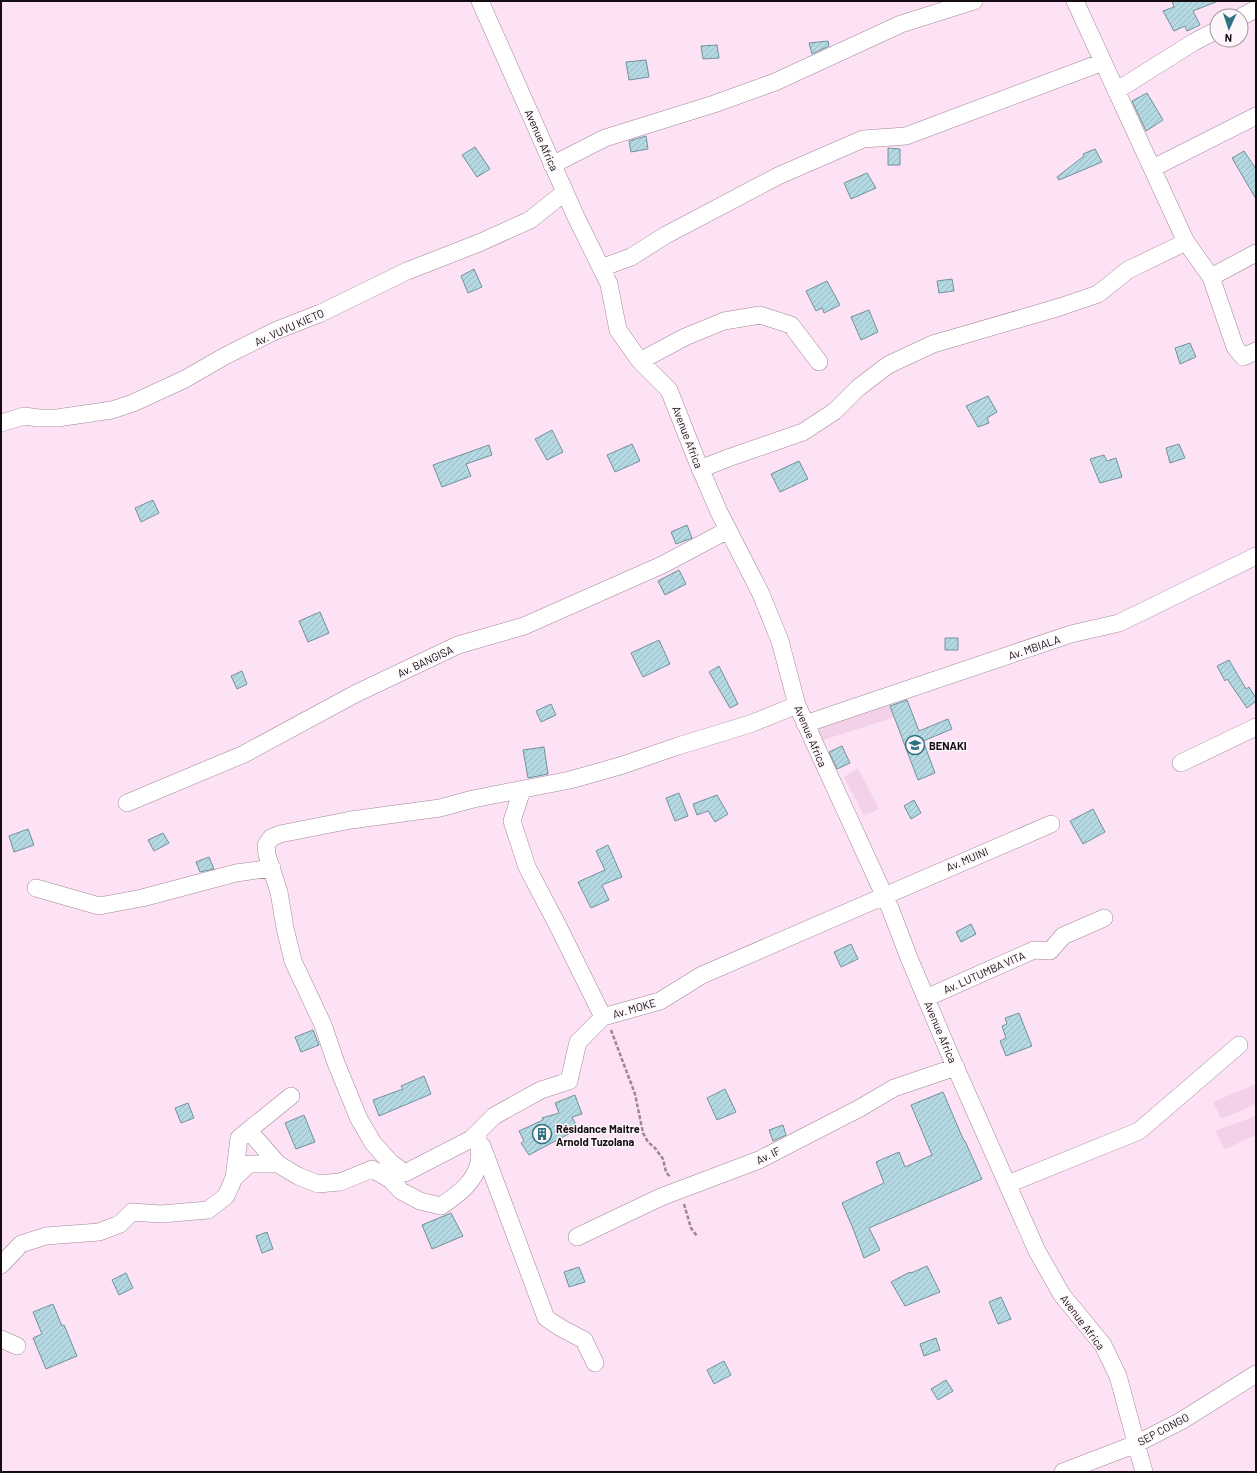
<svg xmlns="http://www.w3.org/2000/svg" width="1257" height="1473" font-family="Barlow,sans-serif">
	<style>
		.built { fill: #f2d1e9 }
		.building { fill: url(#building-hatch); stroke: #70929b }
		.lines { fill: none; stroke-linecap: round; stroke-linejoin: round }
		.minor-casing { stroke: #a08798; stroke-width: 18 }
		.path { stroke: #9b8795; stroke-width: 2.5; stroke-dasharray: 4 2; stroke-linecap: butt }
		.minor { stroke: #fff; stroke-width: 17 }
		.labels { text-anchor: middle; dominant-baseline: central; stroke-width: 3; stroke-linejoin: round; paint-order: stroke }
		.street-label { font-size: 11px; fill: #150c13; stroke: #fcf6fa }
		.poi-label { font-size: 11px; font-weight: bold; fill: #150c13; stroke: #fcf6fa; text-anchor: start }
	</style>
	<defs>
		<pattern id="building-hatch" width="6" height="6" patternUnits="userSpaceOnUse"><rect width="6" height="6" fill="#b5d9e3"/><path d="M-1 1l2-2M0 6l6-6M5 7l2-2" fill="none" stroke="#9bb9c2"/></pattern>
	</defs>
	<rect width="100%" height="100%" fill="#fde1f4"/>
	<path class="built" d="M890,704L895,717L823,740L817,726Z
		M858,768L879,809L864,816L844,777Z
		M1256,1084V1104L1221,1119L1213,1102Z
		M1256,1116V1135L1225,1149L1215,1131Z"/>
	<path class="building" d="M1172,1H1216V2L1193,11L1200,25L1187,31L1185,26L1174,31L1163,11L1174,7Z
		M828,41L829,46L812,54L809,43Z
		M717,45L719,58L703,59L701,46Z
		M646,60L649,77L629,80L626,62Z
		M1147,93L1163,120L1146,131L1132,101Z
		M646,136L648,149L631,152L629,141Z
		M475,147L490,169L477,177L462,155Z
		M888,148L900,149V165H888Z
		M1095,149L1102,162L1059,180L1057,177L1084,156L1083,154Z
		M1244,151L1256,169V199L1232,158Z
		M867,173L876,188L851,199L844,183Z
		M474,269L482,287L468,293L461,276Z
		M952,279L954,291L939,293L937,281Z
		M827,281L840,305L824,313L822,308L816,311L806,291Z
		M869,310L878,332L861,340L851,317Z
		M1190,343L1196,357L1180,364L1175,348Z
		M988,396L997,412L987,418L989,423L978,427L966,406Z
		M552,430L563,452L547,460L535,439Z
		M632,444L640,461L615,472L607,455Z
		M1179,444L1185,458L1170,463L1166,448Z
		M489,445L492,455L466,464L471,476L442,487L433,465Z
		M1104,455L1107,461L1116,458L1122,477L1100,483L1090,459Z
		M799,461L808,479L780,492L771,474Z
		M153,500L159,513L141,522L135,508Z
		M687,525L692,538L676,544L671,532Z
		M679,570L686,584L665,595L658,581Z
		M320,612L329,633L308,642L299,621Z
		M945,638H958V650H945Z
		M659,640L670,664L643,677L631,653Z
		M1229,660L1246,689L1249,687L1256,698V701L1247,708L1227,679L1225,681L1217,666Z
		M719,666L738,704L730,708L709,672Z
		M242,671L247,684L237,689L231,676Z
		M907,700L919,731L948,719L952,729L923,741L935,773L918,780L890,706Z
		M551,704L556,715L541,722L536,711Z
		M842,746L850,763L837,769L829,752Z
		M544,747L548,774L528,778L523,750Z
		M679,793L688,816L675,821L666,798Z
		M717,795L728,814L715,822L708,811L697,815L693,804Z
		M914,800L921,813L911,819L904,806Z
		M1093,809L1105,832L1083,844L1070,821Z
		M28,829L34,845L14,852L9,836Z
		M163,833L169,843L154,851L148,840Z
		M608,845L622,877L602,885L609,900L591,908L578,882L605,870L596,851Z
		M209,857L214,869L200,872L196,862Z
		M971,924L976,934L961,942L956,932Z
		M851,944L858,959L841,967L834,952Z
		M1019,1013L1032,1046L1006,1056L1000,1041L1006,1038L1002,1026L1007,1024L1005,1018Z
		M313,1030L319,1045L301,1052L295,1037Z
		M424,1076L431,1094L379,1116L373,1100L403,1089L401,1086Z
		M725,1089L736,1112L717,1120L707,1098Z
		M943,1092L964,1141H965L982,1179L869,1228L880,1250L864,1258L854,1231L842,1203L884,1183L876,1162L899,1152L905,1167L932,1155L911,1105Z
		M575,1095L582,1114L572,1117L578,1129L529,1155L521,1143L524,1141L519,1131L543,1120L542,1118L559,1113L555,1103Z
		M188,1103L194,1118L181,1123L175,1108Z
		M304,1115L315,1142L296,1149L285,1123Z
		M783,1125L786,1135L773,1141L769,1130Z
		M451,1213L463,1236L432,1249L422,1225Z
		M267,1232L273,1249L262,1253L256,1236Z
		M927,1266L940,1292L905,1306L891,1282L910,1272L911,1273Z
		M579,1267L585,1282L569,1287L564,1272Z
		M126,1273L133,1288L119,1295L112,1280Z
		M1001,1297L1011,1319L998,1324L989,1302Z
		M53,1304L62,1326L64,1325L77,1356L46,1369L33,1338L42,1334L33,1312Z
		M936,1338L940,1350L924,1356L920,1344Z
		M724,1361L731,1375L714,1384L707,1370Z
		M946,1380L953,1391L938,1400L931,1389Z"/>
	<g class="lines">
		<g class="minor-casing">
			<path id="minor" d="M480,1L576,217L609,284L618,330L640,361L669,390L697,461L719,512L761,594L780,641L797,705L890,908L909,958L950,1055L1037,1251L1062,1295L1103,1345L1118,1376L1144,1472
				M1075,1L1186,242L1211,277L1235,347L1243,357L1256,351
				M1241,17L1256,9
				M1116,91L1194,42L1217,30
				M552,165L605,138L714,104L775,82L901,24L974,1
				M1153,168L1256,116
				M601,268L631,257L666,235L778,176L863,139L906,136L1103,62
				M1211,277L1256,253
				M640,361L685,337L724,321L760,315L791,325L819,362
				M1,423L24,416L39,418H57L112,410L133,403L185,379L225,356L275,331L321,313L407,271L479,243L530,220L565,192
				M700,469L728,458L803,432L835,411L858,388L888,365L933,344L1060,307L1098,294L1128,270L1186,242
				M797,705L750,724L678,746L623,765L570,780L473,799L440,808L351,820L280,834L271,838L266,845L267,855L279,892L285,928L293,961L323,1025L336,1063L359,1119L373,1143L390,1162L405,1173L471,1139L494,1116L541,1090L569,1081L578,1042L603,1017L660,1001L702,975L1051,824
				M805,724L1071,634L1119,623L1256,556
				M1181,763L1256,727
				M522,790L512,821L527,867L558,926L603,1017
				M127,803L244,754L355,694L458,645L524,626L662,565L728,530
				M36,888L99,906L142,898L236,873L272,868
				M926,998L1034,950L1050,951L1063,936L1104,918
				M249,1131L278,1164
				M482,1146L546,1318L561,1328L584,1340L595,1363
				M234,1178L239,1138L291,1096
				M1008,1184L1139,1131L1239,1045
				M577,1237L661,1197L759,1160L860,1108L894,1088L956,1067
				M1,1265L21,1244L46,1236L99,1232L120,1224L132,1212L161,1214L208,1210L226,1196L234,1178L249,1164H278L298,1176L318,1184L340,1182L372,1169L391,1180L401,1191L420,1201L441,1206C457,1195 475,1183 479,1162C481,1153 478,1142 477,1133
				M1,1339L17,1346
				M1063,1472L1136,1444L1181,1421L1256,1374"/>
		</g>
		<path class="path" d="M611,1030L635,1094L643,1133L648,1142L655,1148L663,1159L666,1172L670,1177
			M684,1204L691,1228L697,1236"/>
		<use href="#minor" class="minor"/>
	</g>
	<defs>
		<g id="school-ring" transform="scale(1)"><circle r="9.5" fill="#fcf6fa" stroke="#2f7383" stroke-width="1.5"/><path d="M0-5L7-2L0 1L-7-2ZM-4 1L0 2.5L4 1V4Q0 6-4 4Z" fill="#2f7383"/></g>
		<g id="building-ring" transform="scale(1)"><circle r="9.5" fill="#fcf6fa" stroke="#2f7383" stroke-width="1.5"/><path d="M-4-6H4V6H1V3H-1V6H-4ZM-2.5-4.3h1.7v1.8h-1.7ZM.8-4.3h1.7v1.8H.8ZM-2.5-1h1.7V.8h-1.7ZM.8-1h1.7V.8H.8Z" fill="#2f7383"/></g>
	</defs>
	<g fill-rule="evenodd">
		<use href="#school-ring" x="915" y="745"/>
		<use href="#building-ring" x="542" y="1134"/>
	</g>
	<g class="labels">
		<g class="street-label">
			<text transform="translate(542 140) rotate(66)">Avenue Africa</text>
			<text transform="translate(289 327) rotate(-24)">Av. VUVU KIETO</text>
			<text transform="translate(688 437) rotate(69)">Avenue Africa</text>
			<text transform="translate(1034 647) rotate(-19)">Av. MBIALA</text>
			<text transform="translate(425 661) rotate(-25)">Av. BANGISA</text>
			<text transform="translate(811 736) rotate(67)">Avenue Africa</text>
			<text transform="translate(967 859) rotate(-23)">Av. MUINI</text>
			<text transform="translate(984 972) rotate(-24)">Av. LUTUMBA VITA</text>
			<text transform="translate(634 1008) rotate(-16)">Av. MOKE</text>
			<text transform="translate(941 1032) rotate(67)">Avenue Africa</text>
			<text transform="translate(768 1155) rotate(-26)">Av. IF</text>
			<text transform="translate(1083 1322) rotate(53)">Avenue Africa</text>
			<text transform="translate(1163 1429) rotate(-28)">SEP CONGO</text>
		</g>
		<g class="poi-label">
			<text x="929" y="745">BENAKI</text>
			<text x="556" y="1128">Résidance Maitre<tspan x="556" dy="13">Arnold Tuzolana</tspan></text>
		</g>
	</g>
	<rect width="1257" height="1473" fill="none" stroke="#150c13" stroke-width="4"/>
	<g transform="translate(1229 28) rotate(183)"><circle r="19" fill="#fcf6fa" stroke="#a0989e"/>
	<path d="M0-3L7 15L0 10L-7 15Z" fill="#2f7383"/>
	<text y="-6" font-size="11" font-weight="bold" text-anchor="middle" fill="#150c13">N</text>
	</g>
</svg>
